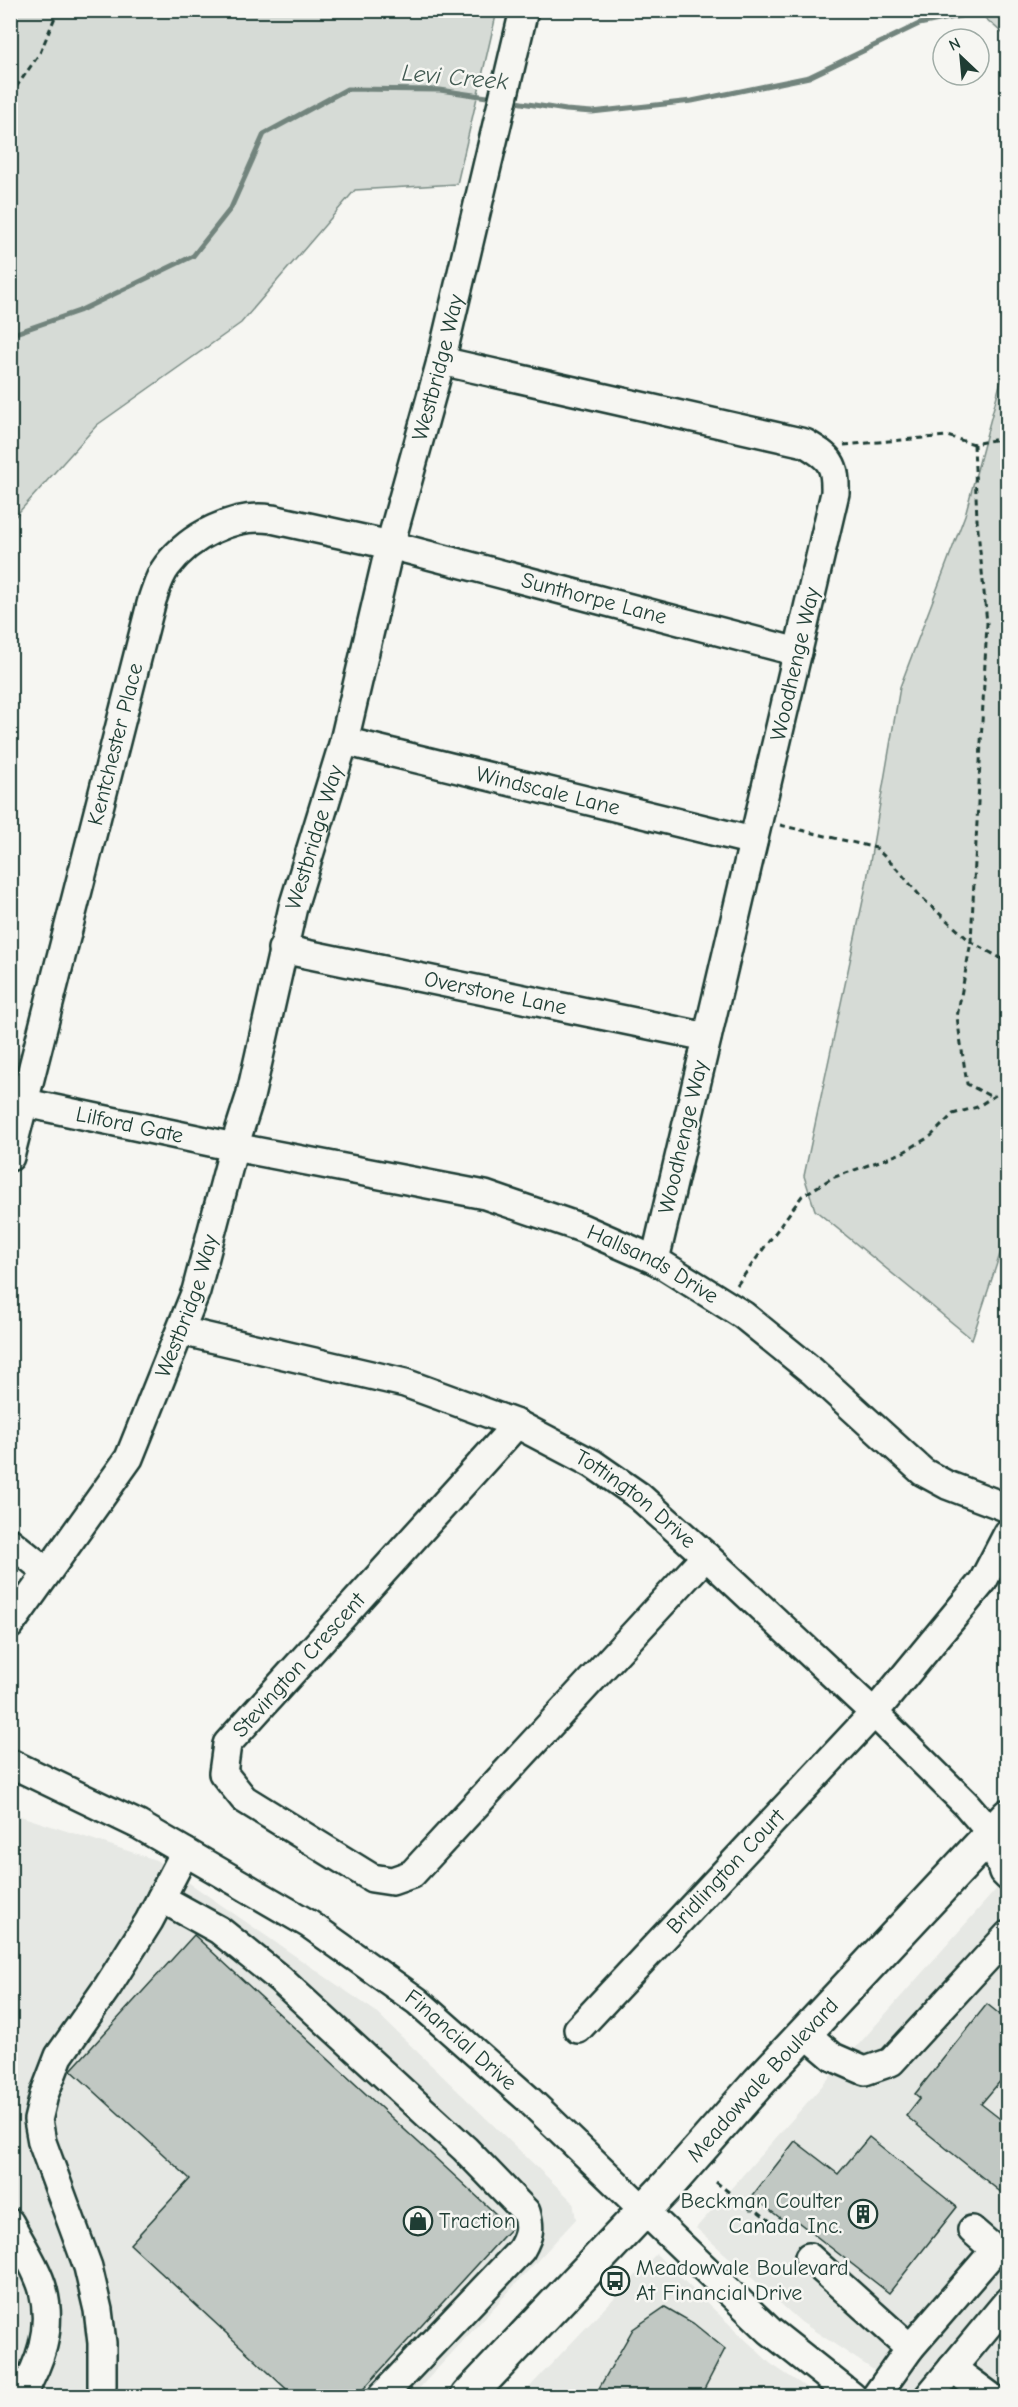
<svg xmlns="http://www.w3.org/2000/svg" width="1018" height="2407" font-family="'Comic Neue',sans-serif">
	<style>
		.built { fill: #e6e8e4 }
		.green { fill: #d6dbd6; stroke: #7a8c85; stroke-width: 1.5 }
		.lines { fill: none; stroke-linecap: round; stroke-linejoin: round }
		.stream { stroke: #72847d; stroke-width: 5 }
		.building { fill: #c1c8c3; stroke: #1f3d34; stroke-width: 1.5 }
		.minor-casing { stroke: #1f3d34; stroke-width: 32 }
		.major-casing { stroke: #1f3d34; stroke-width: 38 }
		.path { stroke: #1f3d34; stroke-width: 3; stroke-dasharray: 6 4.5; stroke-linecap: butt }
		.minor { stroke: #f6f6f2; stroke-width: 27 }
		.major { stroke: #f6f6f2; stroke-width: 33 }
		.labels { text-anchor: middle; dominant-baseline: central; stroke-width: 5; stroke-linejoin: round; paint-order: stroke }
		.street-label { font-size: 22px; fill: #1f3d34; stroke: #f6f6f2 }
		.poi-label { font-size: 22px; fill: #1f3d34; stroke: #f6f6f2; text-anchor: start }
		.water-label { font-size: 24px; font-style: italic; fill: #425a52; stroke: #f6f6f2 }
	</style>
	<rect width="100%" height="100%" fill="#f6f6f2"/>
	<filter id="ink" filterUnits="userSpaceOnUse"><feTurbulence type="fractalNoise" baseFrequency=".0167" numOctaves="2"/><feDisplacementMap in="SourceGraphic" scale="12" xChannelSelector="R" yChannelSelector="G"/><feConvolveMatrix kernelMatrix="1 2 1 2 8 2 1 2 1" color-interpolation-filters="sRGB"/></filter>
	<g filter="url(#ink)">
		<path class="built" d="M11,1813L156,1860L375,2011L573,2202L576,2219L412,2396H11Z
			M1007,1877V2396H913L801,2322L696,2228Z
			M656,2254L771,2364L819,2396H521Z"/>
		<path class="green" d="M11,10L497,11L457,184L355,190L241,323L97,425L11,521Z
			M977,11H1007V37Z
			M1007,358L1008,1230L972,1339L815,1210L804,1176L865,891L900,687L965,515Z"/>
		<g class="lines">
			<path class="stream" d="M509,101L566,110L592,112L692,101L809,77L919,24L975,13L979,10
				M10,335L79,311L193,256L231,208L264,134L347,89L440,90L494,98"/>
		</g>
		<path class="building" d="M194,1935L511,2228L356,2397H295L130,2244L190,2179L71,2070Z
			M987,2004L1008,2021V2072L981,2104L1008,2125V2198L906,2116L920,2098L915,2094Z
			M869,2137L957,2207L889,2293L798,2222L793,2228L752,2196L795,2141L838,2174Z
			M665,2307L693,2323L725,2349L700,2397H594L633,2329Z"/>
		<g class="lines">
			<g class="minor-casing">
				<g id="minor">
					<path d="M441,361L805,443C830,458 836,463 835,493L655,1260"/>
					<path id="s1" d="M344,741L753,841"/>
					<path id="s2" d="M282,949L707,1037"/>
					<path id="s3" d="M26,1103L234,1147L485,1195L582,1228L655,1260L743,1315L812,1371L923,1472L947,1485L1008,1508"/>
					<path id="s4" d="M10,1157L152,600C156,589 159,576 167,566C190,536 234,513 272,519L390,545L798,652"/>
					<path id="s5" d="M181,1331L405,1383L517,1424L593,1464L639,1496L706,1556L874,1713L966,1804L991,1833L1003,1872L1008,1877"/>
					<path d="M517,1424L227,1744L223,1773L244,1799L372,1878L392,1881L412,1874L706,1556"/>
					<path d="M10,1542L47,1572"/>
					<path id="s6" d="M10,1625L129,1458L196,1291L234,1147L250,1097L293,907L344,741L390,545L441,361L524,10"/>
					<path id="s7" d="M10,1763L139,1825L309,1924L417,2001L528,2099L770,2331L852,2396"/>
					<path d="M161,1898L219,1930L280,1979L465,2149L526,2212C531,2228 529,2236 521,2250L382,2396"/>
					<path id="s8" d="M578,2029L874,1713L983,1581L1008,1533"/>
					<path d="M806,2034L833,2057L865,2071L891,2062L1008,1935"/>
					<path d="M10,2223C20,2242 38,2270 43,2290C53,2330 40,2363 21,2396"/>
					<path d="M809,2257L910,2348"/>
					<path d="M952,2368L990,2396"/>
					<path d="M102,2386V2343L98,2310L88,2267L42,2142L38,2120L44,2095L59,2056L108,1986L149,1921L185,1852"/>
					<path d="M876,2396L910,2348L995,2250L972,2230"/>
					<path d="M929,2396L1008,2301"/>
				</g>
			</g>
			<g class="major-casing">
				<g id="major">
					<path id="s9" d="M468,2396L669,2184L759,2082L1008,1816"/>
				</g>
			</g>
			<path class="path" d="M10,96L40,53L58,10
				M974,444L977,520L987,623L971,942L957,1017L967,1084L992,1097
				M844,445L947,436L974,444L1008,437
				M780,825L876,848L898,870L921,897L971,942L1008,962
				M737,1285L802,1196L832,1178L902,1153L931,1136L953,1114L977,1107L1008,1087
				M716,2182L750,2209H755L776,2226"/>
			<use href="#minor" class="minor"/>
			<use href="#major" class="major"/>
		</g>
	</g>
	<defs>
		<g id="building-ring" transform="scale(1.5)"><circle r="9.5" fill="#f6f6f2" stroke="#1f3d34" stroke-width="1.5"/><path d="M-4-6H4V6H1V3H-1V6H-4ZM-2.5-4.3h1.7v1.8h-1.7ZM.8-4.3h1.7v1.8H.8ZM-2.5-1h1.7V.8h-1.7ZM.8-1h1.7V.8H.8Z" fill="#1f3d34"/></g>
		<g id="shop-ring" transform="scale(1.5)"><circle r="9.5" fill="#f6f6f2" stroke="#1f3d34" stroke-width="1.5"/><path d="M-5-2.5h2.3a2.7 3.5 0 0 1 5.4 0H5L5.5 6h-11ZM-1.5-2.5h3a1.5 2.3 0 0 0-3 0Z" fill="#1f3d34"/></g>
		<g id="bus-ring" transform="scale(1.5)"><circle r="9.5" fill="#f6f6f2" stroke="#1f3d34" stroke-width="1.5"/><path d="M-5-6H5V4H4V6H2V4H-2V6H-4V4H-5ZM-3.5-4V0h7V-4ZM-3.5 1.2v1.5H-2V1.2ZM2 1.2v1.5H3.5V1.2Z" fill="#1f3d34"/></g>
	</defs>
	<g fill-rule="evenodd">
		<use href="#building-ring" x="863" y="2214"/>
		<use href="#shop-ring" x="418" y="2221"/>
		<use href="#bus-ring" x="615" y="2281"/>
	</g>
	<g class="labels">
		<g class="street-label">
			<text stroke="none"><textPath href="#s6" startOffset="1340">Westbridge Way</textPath></text>
			<text stroke="none"><textPath href="#s4" startOffset="1064">Sunthorpe Lane</textPath></text>
			<text transform="translate(795 664) rotate(-77)">Woodhenge Way</text>
			<text stroke="none"><textPath href="#s4" startOffset="426">Kentchester Place</textPath></text>
			<text stroke="none"><textPath href="#s1" startOffset="210">Windscale Lane</textPath></text>
			<text stroke="none"><textPath href="#s6" startOffset="854">Westbridge Way</textPath></text>
			<text stroke="none"><textPath href="#s2" startOffset="218">Overstone Lane</textPath></text>
			<text stroke="none"><textPath href="#s3" startOffset="106">Lilford Gate</textPath></text>
			<text transform="translate(683 1137) rotate(-77)">Woodhenge Way</text>
			<text stroke="none"><textPath href="#s3" startOffset="650">Hallsands Drive</textPath></text>
			<text stroke="none"><textPath href="#s6" startOffset="368">Westbridge Way</textPath></text>
			<text stroke="none"><textPath href="#s5" startOffset="490">Tottington Drive</textPath></text>
			<text transform="translate(299 1665) rotate(-48)">Stevington Crescent</text>
			<text stroke="none"><textPath href="#s8" startOffset="216">Bridlington Court</textPath></text>
			<text stroke="none"><textPath href="#s7" startOffset="531">Financial Drive</textPath></text>
			<text stroke="none"><textPath href="#s9" startOffset="432">Meadowvale Boulevard</textPath></text>
		</g>
		<g class="poi-label">
			<text x="842" y="2201" text-anchor="end">Beckman Coulter<tspan x="842" dy="25">Canada Inc.</tspan></text>
			<text x="439" y="2221">Traction</text>
			<text x="636" y="2268">Meadowvale Boulevard<tspan x="636" dy="25">At Financial Drive</tspan></text>
		</g>
		<g class="water-label">
			<text transform="translate(455 77) rotate(5)">Levi Creek</text>
		</g>
	</g>
	<rect width="1018" height="2407" fill="none" stroke="#f6f6f2" stroke-width="36"/>
	<rect x="18" y="18" width="982" height="2371" fill="none" stroke="#1f3d34" stroke-width="2" filter="url(#ink)"/>
	<g transform="translate(961 57) rotate(334)"><circle r="28" fill="#f6f6f2" stroke="#a0aca6" stroke-width="1.5"/>
	<path d="M0-4.5L10 22L0 15L-10 22Z" fill="#1f3d34"/>
	<text y="-9" font-size="16" font-weight="bold" text-anchor="middle" fill="#1f3d34">N</text>
	</g>
</svg>
